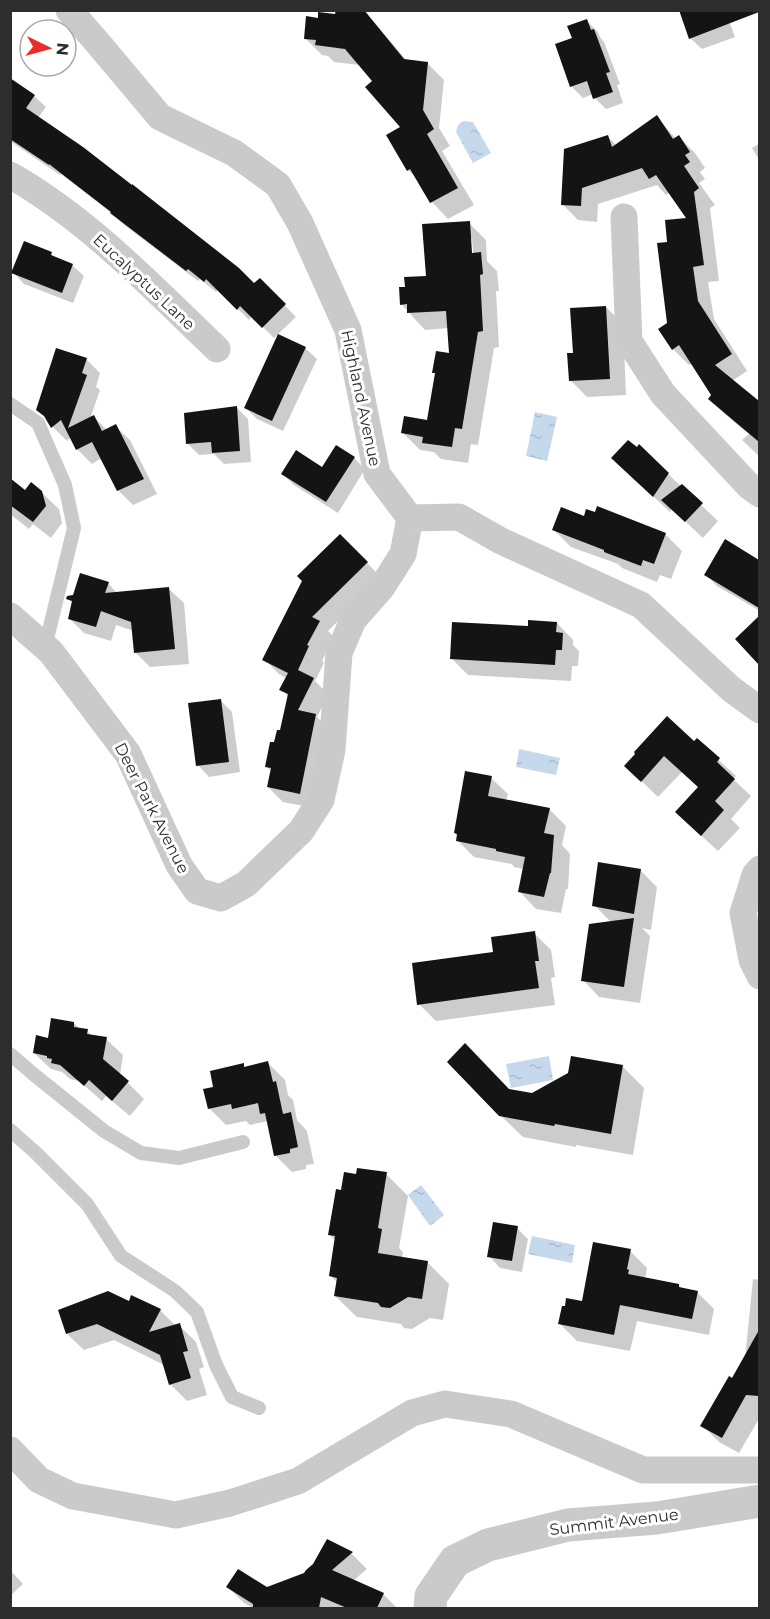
<svg xmlns="http://www.w3.org/2000/svg" width="770" height="1619" font-family="Montserrat,sans-serif">
	<style>
		.water { fill: url(#water-ripples) }
		.shadow { fill: #0003; fill-rule: evenodd }
		.building { fill: #141414 }
		.lines { fill: none; stroke-linecap: round; stroke-linejoin: round }
		.service { stroke: #cacaca; stroke-width: 14 }
		.minor { stroke: #cacaca; stroke-width: 27 }
		.tertiary { stroke: #cacaca; stroke-width: 33 }
		.labels { text-anchor: middle; dominant-baseline: central; stroke-width: 6; stroke-linejoin: round; paint-order: stroke }
		.street-label { font-size: 16px; fill: #2d2d2d; stroke: #fff }
	</style>
	<defs>
		<pattern id="water-ripples" width="26" height="14" patternUnits="userSpaceOnUse" patternTransform="scale(1.5)"><rect width="26" height="14" fill="#c6d9ec"/><path d="M2 4q2-2 4 0t4 0M15 11q2-2 4 0t4 0" fill="none" stroke="#aabbcb"/></pattern>
	</defs>
	<rect width="100%" height="100%" fill="#fff"/>
	<path class="water" d="M464,121L473,122L491,153L473,163L456,132L458,125Z
		M535,412L557,417L547,461L526,456Z
		M519,749L560,758L556,775L516,767Z
		M549,1056L553,1080L511,1088L506,1064Z
		M421,1185L444,1215L430,1226L408,1195Z
		M532,1236L575,1245L572,1263L528,1254Z"/>
	<path class="shadow" d="M337,10H364L407,61L427,63L444,80L439,128L450,146L442,151L474,205L448,219L432,202L420,181L408,170L402,128L374,81L360,65L334,62L328,56L322,55L306,39L319,19L337,16Z
		M725,10L735,37L702,49L690,38Z
		M587,21L598,32L600,37L604,42L620,84L617,85L623,103L606,109L595,98L593,94L583,98L571,86Z
		M10,80L34,96L46,107L38,118L254,286L260,280L296,317L274,338L252,316L249,320L218,289L216,292L200,279L198,281L123,224L113,214L61,174L60,175L10,141Z
		M657,117L676,139L679,137L695,153L705,168L700,172L705,179L699,183L715,205L710,208L719,281L708,282L714,319L747,371L732,381L760,403V457L742,440L749,434L726,415L710,399L713,395L692,363L689,365L673,349L669,323V243L689,219L670,192L666,195L657,185L598,204L597,222L578,220L562,204L608,137L616,145Z
		M760,143V161L752,148Z
		M469,223L486,240L487,261L497,271L499,291H496L499,347L494,348L478,445L471,444L468,463L441,459L434,452L420,450L403,433L429,422L450,355L449,328L425,330L401,304L406,288L427,278ZM469,239H472L474,260H471Z
		M51,254L56,259L72,265L84,276L73,303L24,284L13,272Z
		M606,307L623,324L626,395L587,397L570,380L574,355Z
		M305,348L317,359L283,431L257,419L246,408Z
		M86,359L100,373L96,387L100,390L90,419L94,417L107,430L115,426L130,440L157,494L133,505L118,490L102,458L92,464L77,449L71,437L67,441L53,427L47,419Z
		M237,408L248,419L251,462L224,464L214,454L199,455L188,444Z
		M354,458L365,469L338,513L294,485L283,474L323,469Z
		M668,474L718,521L703,538L672,509L670,512L630,475Z
		M10,480L25,492H41L59,509L62,523L51,538L33,524L29,529L10,514Z
		M585,518L665,534L682,551L671,579L660,575L657,582L622,568L618,564L571,547L554,530Z
		M340,536L382,578L328,631L334,637L322,661L324,663L315,681L328,694L317,717L330,730L314,808L283,802L268,787L271,771L267,767L281,732L289,697L281,689L286,678L279,674L264,659Z
		M726,541L760,562V611L717,586L706,575Z
		M108,583L117,593L169,589L184,603L189,664L150,667L135,652L134,631L116,625L111,641L84,633L69,618L73,603L68,598Z
		M760,618V663L737,639Z
		M557,623L573,640V645L579,651L578,666H572L571,681L468,675L451,658Z
		M220,700L232,712L240,772L209,777L198,765Z
		M697,740L736,776L733,779L751,796L731,819L740,828L718,851L694,829L699,788L682,772L658,797L626,766L694,743Z
		M491,778L508,794L506,801L549,809L566,826L562,845L570,854L568,889H566L561,913L536,909L520,892L524,869L514,867L512,864L474,857L457,840L458,836L455,833Z
		M640,870L657,887L651,930L642,928L650,936L640,1003L599,997L583,980L611,922L594,905Z
		M534,933L551,950L555,977L551,978L555,1005L436,1021L419,1004L494,953Z
		M74,1023L80,1029L87,1031L92,1036L106,1039L123,1055L120,1075L144,1099L130,1116L106,1096L102,1101L79,1081L70,1079L62,1072L51,1069L34,1053L49,1039Z
		M572,1058L623,1067L644,1088L633,1155L576,1145V1147L523,1137L500,1115L509,1090L533,1094L569,1074Z
		M268,1063L285,1080L288,1095L293,1100L297,1120L307,1131L314,1164L306,1165V1169L292,1172L275,1155L268,1121L250,1125L246,1121L226,1125L209,1108L215,1088L243,1065L246,1068Z
		M386,1174L408,1196L399,1248L403,1252L402,1258L427,1262L449,1284L443,1320L430,1318L412,1329L404,1328L401,1324L357,1317L335,1296L338,1283L331,1276L336,1241L330,1235L342,1192L357,1175Z
		M517,1228L528,1239L522,1272L500,1268L489,1256Z
		M630,1251L647,1268L645,1279L678,1285L682,1289L697,1292L714,1309L709,1335L637,1321L630,1351L577,1341L560,1324L583,1303Z
		M753,1279L760,1280V1417L739,1453L719,1442L702,1425L733,1380L745,1358Z
		M130,1303L160,1310L176,1326L179,1325L196,1342L204,1367L199,1369L207,1395L187,1401L170,1384L164,1365L114,1340L84,1350L67,1334Z
		M328,1541L352,1554L367,1569L353,1581L383,1594L397,1608H253L244,1603L228,1587L267,1589L305,1574L315,1565Z
		M10,1570L23,1584L10,1596Z"/>
	<path class="building" d="M336,10H364L404,59L428,62L423,110L434,129L427,134L458,188L430,203L410,169L407,171L386,135L400,127L365,87L372,81L345,49L315,45L316,40L304,39L306,16L318,18V12L335,14Z
		M679,10H759V12L689,39Z
		M587,19L591,30L594,29L610,72L606,73L613,92L593,99L587,81L570,87L555,44L572,38L567,26Z
		M10,78L35,95L26,108L83,147L132,185V184L239,268L254,283L260,278L286,304L262,328L240,306L237,310L206,279L204,282L188,269L186,271L110,213L111,212L49,164V165L10,139Z
		M657,115L673,139L679,135L690,152L685,155L690,162L684,166L699,188L694,192L704,265L693,267L698,301L732,354L715,365L759,401V442L708,399L711,395L679,345L672,350L658,329L667,323L657,243L667,242L665,220L686,218L656,175L649,179L642,168L582,188L581,206L561,205L564,149L608,135L612,147Z
		M470,221L472,253L481,252L483,274L480,275L483,331L478,332L462,429L455,428L452,447L422,443L423,437L401,433L404,416L427,420L435,373H432L436,351L449,353L446,311L407,313V304L400,305L399,287H405L404,277L426,276L422,224Z
		M24,241L52,252L51,255L73,264L62,293L11,273Z
		M606,306L610,379L569,381L567,353H573L570,308Z
		M278,334L306,347L272,421L244,408Z
		M56,348L87,358L82,373L87,375L68,428L94,415L102,431L116,424L144,479L117,491L92,442L76,450L61,420L51,428L44,416L36,410Z
		M237,406L240,451L212,453L211,442L186,444L184,413Z
		M628,440L637,447L639,444L669,473L653,497L611,458Z
		M336,445L355,457L326,502L281,474L296,450L322,467Z
		M10,478L25,490L31,482L42,491L46,506L33,522L10,505Z
		M682,484L703,503L685,522L661,500Z
		M597,506L666,533L654,564L643,560L641,566L604,552V550L552,530L561,507L584,516L586,509L595,512Z
		M340,534L368,562L312,617L320,621L307,645L309,646L298,670L314,678L298,710L316,714L300,794L267,787L271,768L265,767L270,742H274L277,730H280L288,694L279,690L288,673L262,660L302,581L297,576Z
		M725,539L759,560V608L704,575Z
		M80,573L109,582L105,593L169,587L175,649L134,653L131,622L101,611L96,627L68,619L72,601L66,599L67,596L73,595Z
		M759,616V665L735,639Z
		M528,620L557,622L556,632L563,633L562,650H556L555,665L450,659L452,622L528,626Z
		M221,699L229,762L196,766L188,703Z
		M667,716L694,741L697,738L720,758L717,762L735,779L715,801L724,810L701,836L675,812L698,787L664,756L641,782L624,766L635,754L634,752Z
		M465,771L492,776L488,796L550,808L544,833L554,835L551,873H550L544,897L518,892L525,857L496,851V849L456,841L457,834L454,833Z
		M598,862L641,869L634,914L592,906Z
		M634,918L624,987L581,981L589,924Z
		M535,931L539,961H535L539,988L417,1005L412,963L493,952L491,937Z
		M51,1018L74,1022V1027L88,1029L87,1034L107,1037L103,1059L129,1081L112,1101L89,1080L84,1086L60,1065L51,1063L52,1059L47,1058V1056L33,1053L36,1035L48,1038Z
		M465,1043L509,1089L532,1093L568,1073L571,1056L623,1065L611,1134L555,1124L554,1126L499,1116L447,1062Z
		M268,1061L273,1082L276,1081L283,1114L291,1112L298,1147L290,1149V1153L274,1156L265,1113L260,1114L258,1103L232,1109L231,1104L208,1109L203,1089L213,1087L210,1071L244,1063V1067Z
		M357,1168L387,1172L378,1228L382,1229L378,1253L428,1261L422,1299L408,1297L390,1308L381,1307L378,1303L334,1296L337,1278L329,1276L335,1236L328,1235L336,1189L341,1190L344,1172L356,1174Z
		M493,1222L518,1226L512,1261L487,1257Z
		M593,1242L631,1249L627,1269L629,1270L628,1274L679,1284V1287L698,1291L692,1319L620,1305L614,1335L558,1324L562,1306H565L566,1298L582,1301Z
		M108,1291L129,1301L131,1295L161,1309L149,1332L180,1323L188,1351L183,1352L191,1378L169,1385L160,1355L97,1324L66,1334L58,1310Z
		M759,1330V1396L746,1395L722,1438L700,1426L729,1376L732,1378Z
		M327,1539L353,1552L332,1570L384,1593L377,1608H347L321,1597L319,1608H253V1604L226,1587L238,1569L267,1587L304,1573L306,1570L313,1564Z"/>
	<g class="lines">
		<path class="service" d="M10,404L38,423L65,485L74,528L45,647
			M10,1054L32,1073L104,1131L141,1153L179,1158L243,1142
			M10,1130L36,1153L87,1204L121,1256L175,1291L197,1312L216,1365L232,1397L259,1408"/>
		<path class="minor" d="M69,10L97,42L160,117L234,153L278,185L300,223L348,330L377,474L410,518L459,517L501,541L641,605L731,689L760,710
			M10,175C89,220 152,287 217,349
			M624,217L629,341L663,394L749,486L760,494
			M10,616L51,652L128,754L179,865L197,891L221,898L246,884L301,831L321,800L332,750L339,653L353,620L382,587L403,554L410,518
			M760,869L755,875L743,913L752,960L760,976
			M10,1450L39,1480L73,1496L176,1515L230,1503L298,1481L412,1413L445,1404L511,1414L643,1470H760"/>
		<path class="tertiary" d="M430,1608L431,1596L455,1561L488,1545L568,1525L657,1518L760,1501"/>
	</g>
	<g class="labels">
		<g class="street-label">
			<text transform="translate(144 282) rotate(43)">Eucalyptus Lane</text>
			<text transform="translate(361 398) rotate(78)">Highland Avenue</text>
			<text transform="translate(152 808) rotate(63)">Deer Park Avenue</text>
			<text transform="translate(614 1522) rotate(-7)">Summit Avenue</text>
		</g>
	</g>
	<rect width="770" height="1619" fill="none" stroke="#2d2d2d" stroke-width="24"/>
	<g transform="translate(48 48) rotate(95)"><circle r="28" fill="#ffffff" stroke="#ababab" stroke-width="1.5"/>
	<path d="M0-4.5L10 22L0 15L-10 22Z" fill="#ea2d2a"/>
	<text y="-9" font-size="16" font-weight="bold" text-anchor="middle" fill="#2d2d2d">N</text>
	</g>
</svg>
